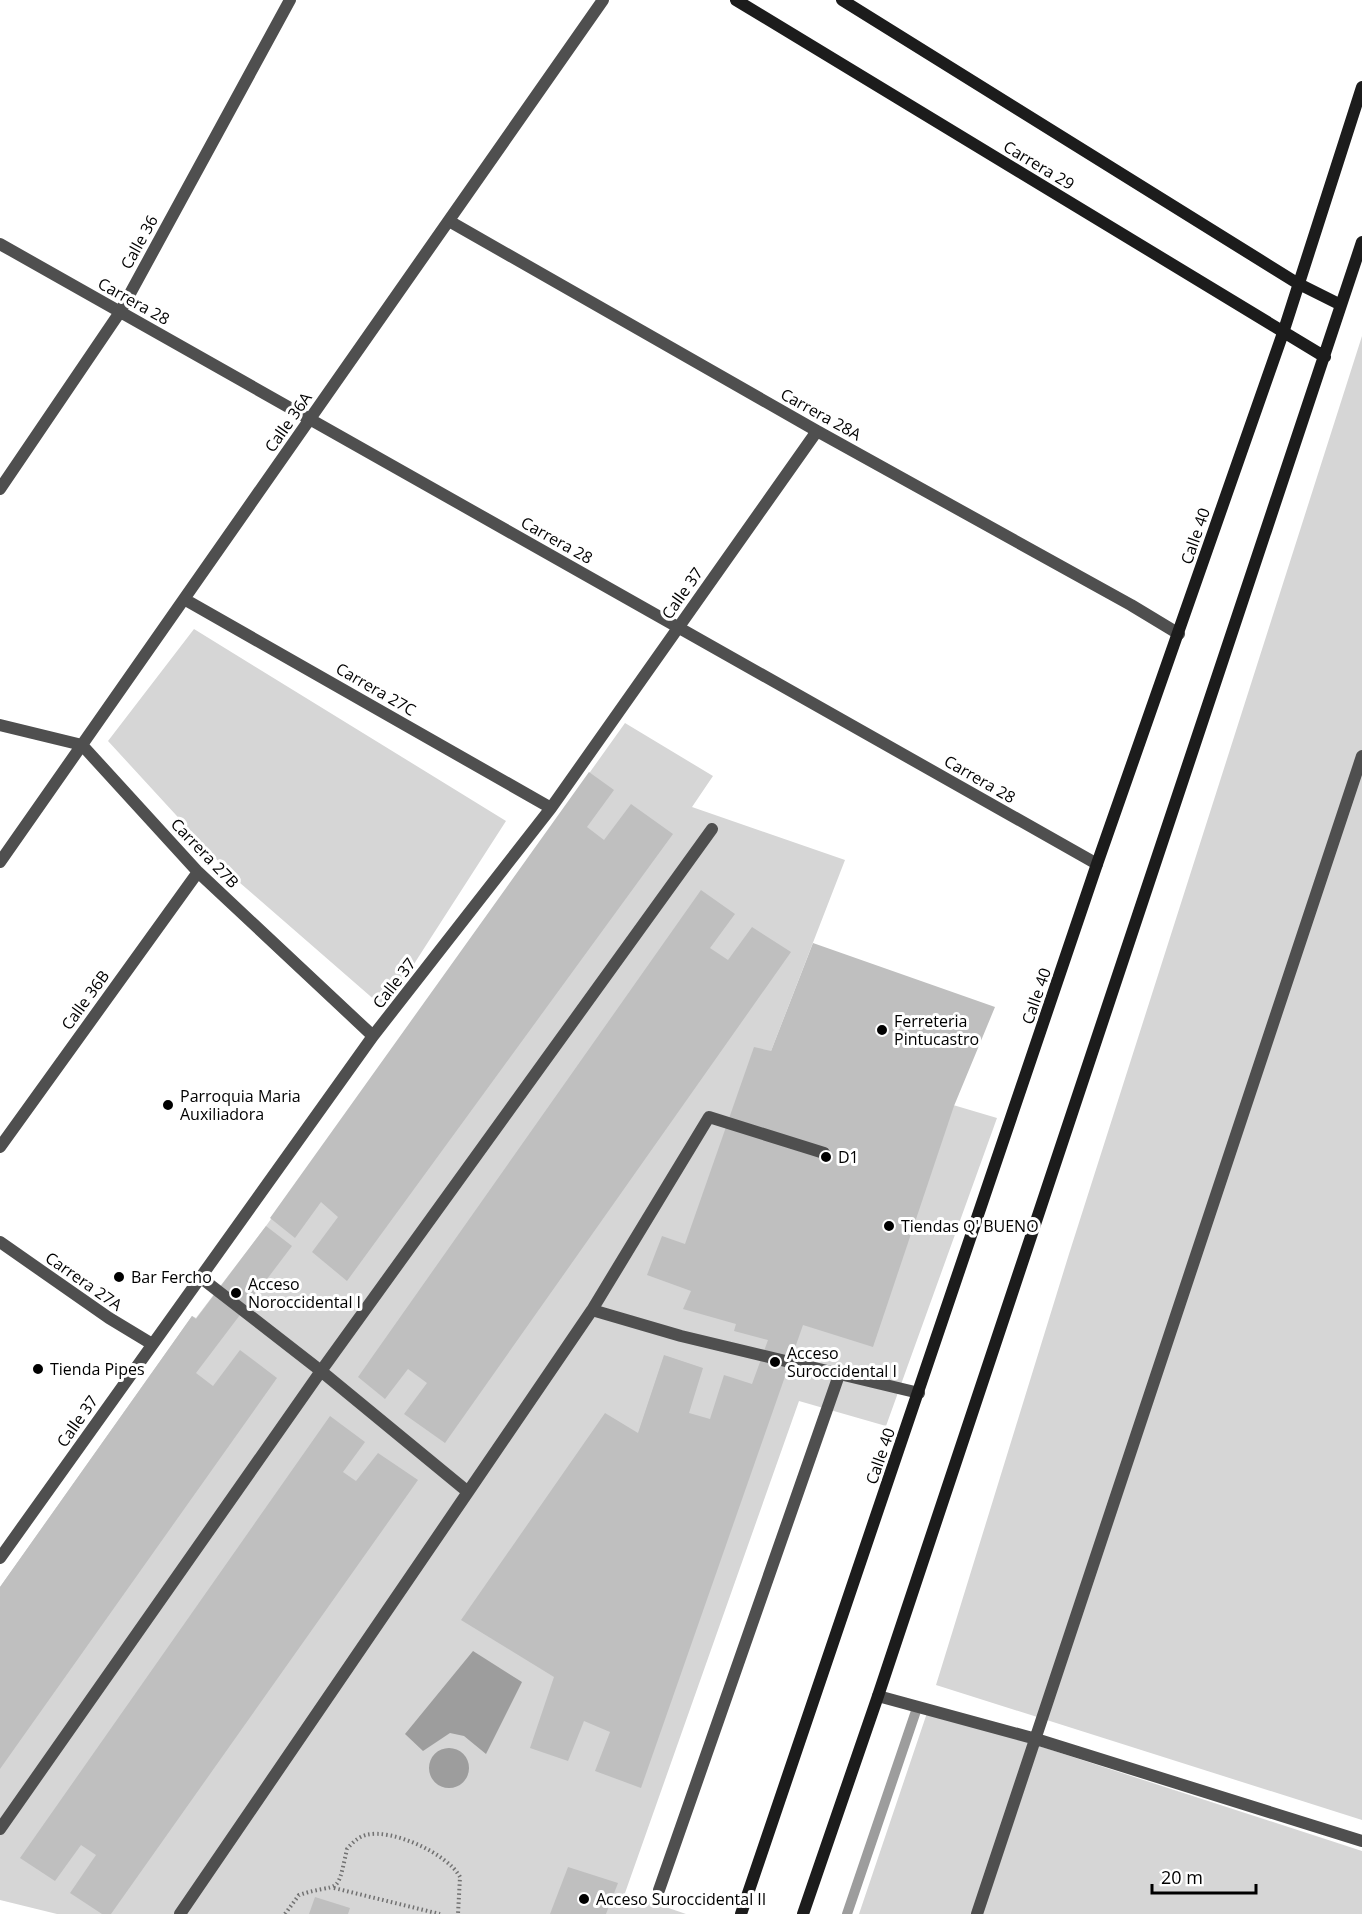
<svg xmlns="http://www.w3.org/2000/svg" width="1362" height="1914" font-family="'Open Sans',sans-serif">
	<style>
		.green { fill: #d6d6d6 }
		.water { fill: #9d9d9d }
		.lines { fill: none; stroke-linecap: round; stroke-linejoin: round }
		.stream { stroke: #9d9d9d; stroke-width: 10 }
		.building { fill: #bfbfbf }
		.path { stroke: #717171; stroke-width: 4; stroke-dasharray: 1.5 3; stroke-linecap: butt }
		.lane { stroke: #4f4f4f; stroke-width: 12 }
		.street { stroke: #4f4f4f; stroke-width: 12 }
		.secondary { stroke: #1c1c1c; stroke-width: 12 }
		.poi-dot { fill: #000; stroke: #fff; stroke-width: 2 }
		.labels { text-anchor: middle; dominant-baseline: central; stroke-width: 6; stroke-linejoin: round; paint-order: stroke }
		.street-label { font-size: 16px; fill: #000; stroke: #fff }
		.poi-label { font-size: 16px; fill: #000; stroke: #fff; text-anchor: start }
	</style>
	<rect width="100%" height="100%" fill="#fff"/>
	<path class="green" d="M1362,336V1820L936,1685L1069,1254Z
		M194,629L506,821L385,1009L232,876L108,741Z
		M625,723L713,776L692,807L845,860L771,1051L997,1118L886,1426L799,1401L625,1893L686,1914H57L0,1900V1587L192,1316L196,1318L266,1226Z
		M928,1710L1362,1851V1914H859Z"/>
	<path class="water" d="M473,1651L522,1682L486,1754L464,1736L450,1733L423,1751L405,1734Z
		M429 1768a20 20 0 1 1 40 0a20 20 0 1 1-40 0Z"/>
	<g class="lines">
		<path class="stream" d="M847,1914L917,1708"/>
	</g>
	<path class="building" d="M589,772L614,790L587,827L604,840L631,804L673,834L347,1281L312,1252L338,1217L321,1202L295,1238L270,1218Z
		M701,890L735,914L710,948L728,960L752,927L791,952L445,1443L404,1414L427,1383L408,1369L385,1399L358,1377Z
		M813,943L995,1007L954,1106L873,1347L803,1325L641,1788L595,1771L610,1732L584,1721L568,1761L530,1748L554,1677L461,1620L605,1413L638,1433L664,1355L703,1368L689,1413L710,1419L724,1375L752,1384L768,1340L734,1331L736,1324L683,1309L691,1291L647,1275L662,1236L685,1244L754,1047L771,1051Z
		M266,1226L292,1246L196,1373L213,1386L240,1350L277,1378L0,1769V1587L192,1316L196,1319Z
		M330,1416L365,1442L343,1472L356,1481L378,1453L418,1480L111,1914H102L70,1893L96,1855L81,1845L55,1881L20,1858Z
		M568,1867L618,1883L606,1914H550Z
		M315,1897L350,1908L348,1914H309Z"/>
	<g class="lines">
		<path class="path" d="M334,1888L440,1914
			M285,1914L299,1895C341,1881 336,1899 347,1849C352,1843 358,1837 366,1835C392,1828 448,1854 460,1877L458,1914"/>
		<path class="lane" d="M878,1696L1036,1739L1362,1841
			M659,1890L839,1375
			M977,1914L1362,756"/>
		<path class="street" d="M449,221L817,431L1131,605L1179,634
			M0,244L1097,864
			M0,489L120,312L290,0
			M184,599L551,808
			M0,725L82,745L198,872L373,1036
			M0,862L603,0
			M0,1147L198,872
			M0,1242L109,1318L152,1344
			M200,1277L321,1371L468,1492L592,1310L681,1336L919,1393
			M592,1310L709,1117L824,1153
			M0,1558L373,1036L551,808L817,431
			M0,1829L321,1371L712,829
			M180,1914L468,1492"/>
		<path class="secondary" d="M736,0L1325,357
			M842,0L1297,283L1341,305
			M741,1914L1097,864L1283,333L1362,87
			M803,1914L878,1696L1362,242"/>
	</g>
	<g class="poi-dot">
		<circle cx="882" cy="1030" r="6"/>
		<circle cx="168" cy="1105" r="6"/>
		<circle cx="826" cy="1157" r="6"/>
		<circle cx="889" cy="1226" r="6"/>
		<circle cx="119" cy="1277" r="6"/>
		<circle cx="236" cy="1293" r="6"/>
		<circle cx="775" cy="1362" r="6"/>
		<circle cx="38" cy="1369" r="6"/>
		<circle cx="584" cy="1899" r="6"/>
	</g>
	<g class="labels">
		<g class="street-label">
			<text transform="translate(1039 165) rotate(31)">Carrera 29</text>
			<text transform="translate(139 242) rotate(-61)">Calle 36</text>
			<text transform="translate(134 301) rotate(29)">Carrera 28</text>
			<text transform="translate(821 414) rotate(29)">Carrera 28A</text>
			<text transform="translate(288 422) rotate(-55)">Calle 36A</text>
			<text transform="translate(1195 536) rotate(-71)">Calle 40</text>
			<text transform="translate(557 540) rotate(29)">Carrera 28</text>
			<text transform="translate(682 593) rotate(-55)">Calle 37</text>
			<text transform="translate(376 689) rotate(30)">Carrera 27C</text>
			<text transform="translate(980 779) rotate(30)">Carrera 28</text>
			<text transform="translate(205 853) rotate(46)">Carrera 27B</text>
			<text transform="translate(394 983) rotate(-52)">Calle 37</text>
			<text transform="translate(1036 996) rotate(-71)">Calle 40</text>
			<text transform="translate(85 1000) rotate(-54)">Calle 36B</text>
			<text transform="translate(84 1281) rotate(35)">Carrera 27A</text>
			<text transform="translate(77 1421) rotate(-55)">Calle 37</text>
			<text transform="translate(880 1456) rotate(-71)">Calle 40</text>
		</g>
		<g class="poi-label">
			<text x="894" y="1021">Ferreteria<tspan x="894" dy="18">Pintucastro</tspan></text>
			<text x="180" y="1096">Parroquia Maria<tspan x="180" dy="18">Auxiliadora</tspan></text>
			<text x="838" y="1157">D1</text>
			<text x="901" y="1226">Tiendas Q' BUENO</text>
			<text x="131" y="1277">Bar Fercho</text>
			<text x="248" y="1284">Acceso<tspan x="248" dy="18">Noroccidental I</tspan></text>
			<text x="787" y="1353">Acceso<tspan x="787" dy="18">Suroccidental I</tspan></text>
			<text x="50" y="1369">Tienda Pipes</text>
			<text x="596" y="1899">Acceso Suroccidental II</text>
		</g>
	</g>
	<path d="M1152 1884v9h104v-9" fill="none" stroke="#000000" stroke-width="3"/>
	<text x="1161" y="1884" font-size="18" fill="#000000" stroke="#ffffff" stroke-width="4.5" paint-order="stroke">20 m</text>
</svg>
